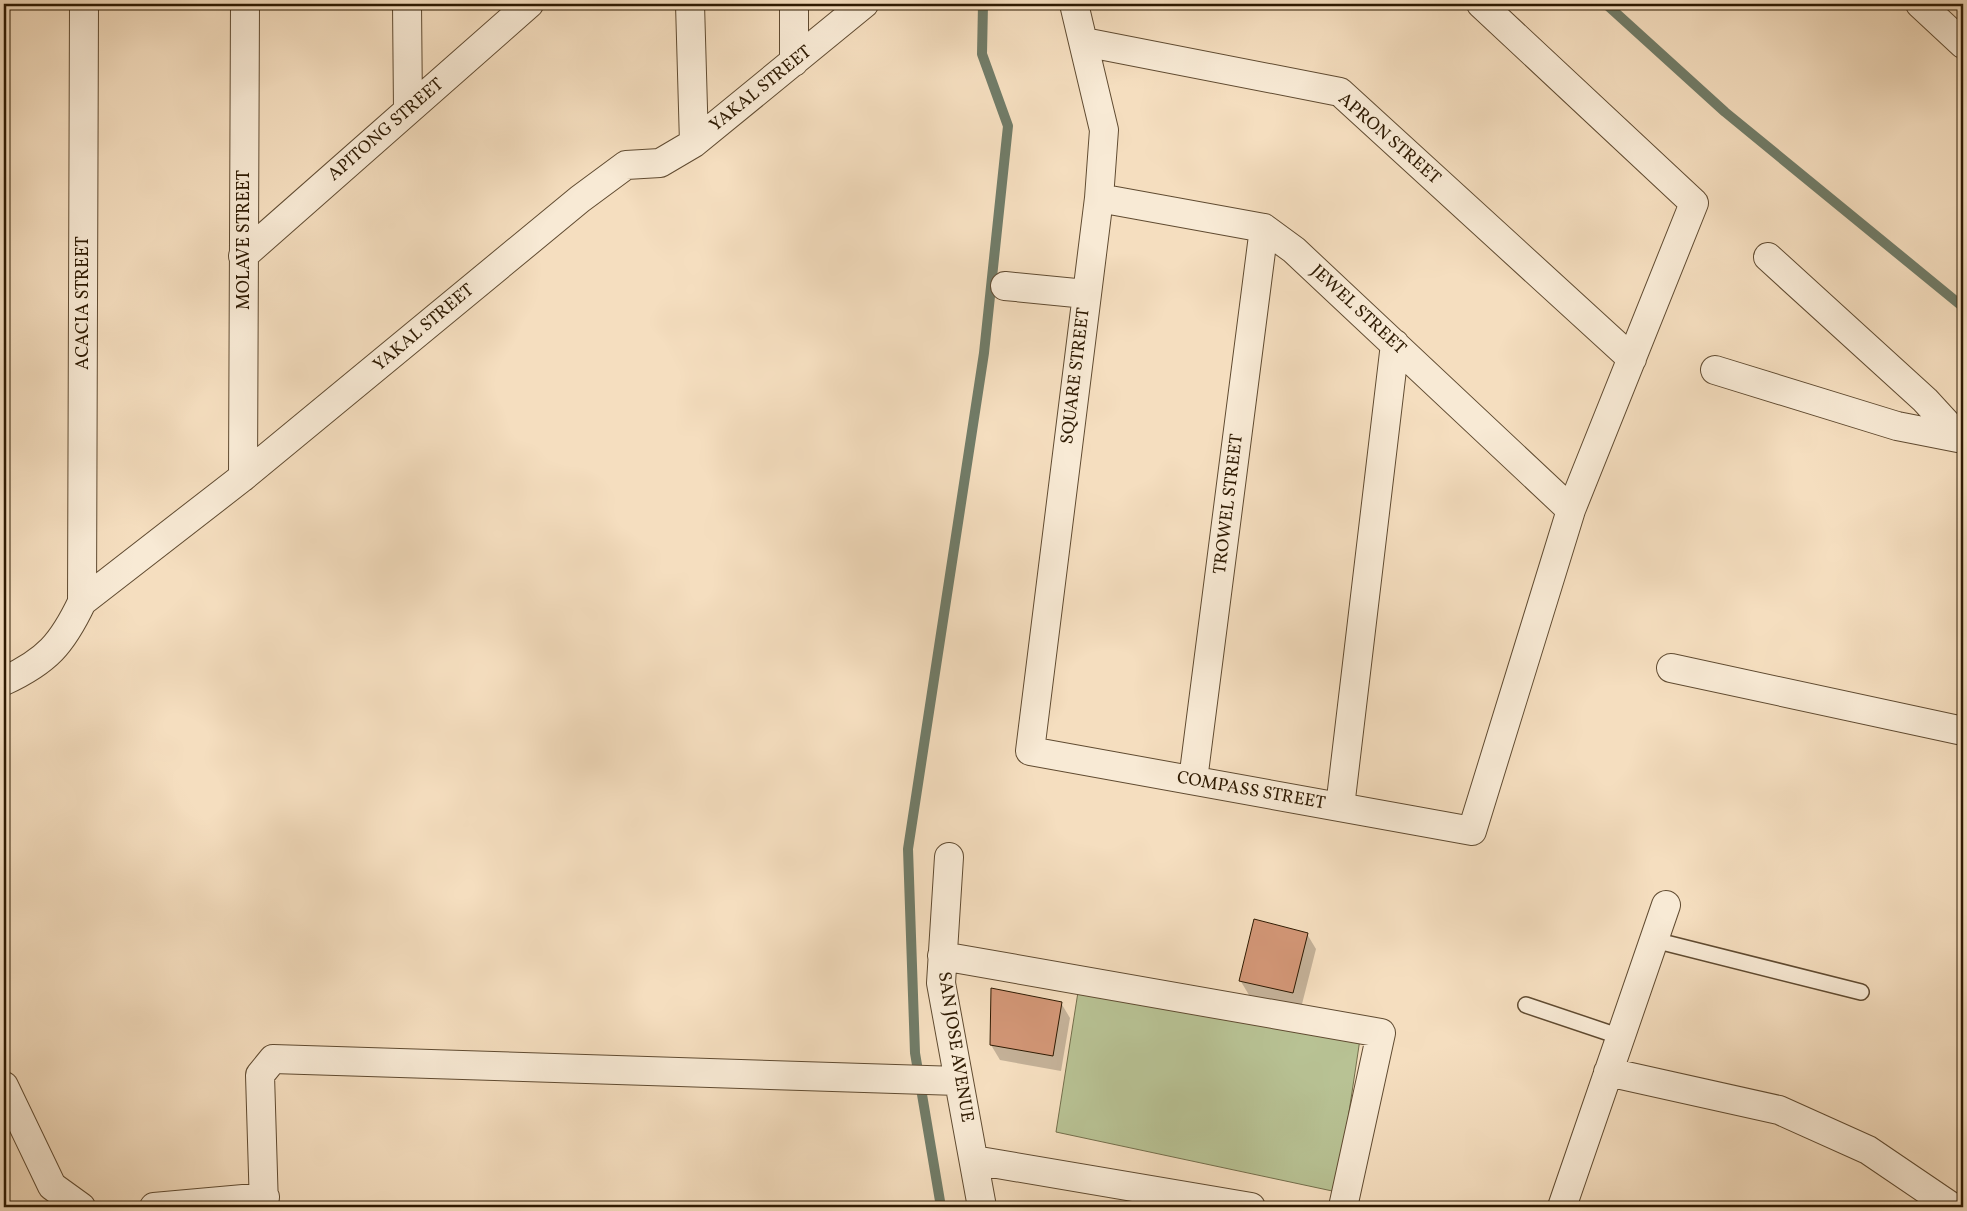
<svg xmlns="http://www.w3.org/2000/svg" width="1967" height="1211" font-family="Vollkorn,serif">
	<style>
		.green { fill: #b8c294; stroke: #736e4b }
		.shadow { fill: #0003 }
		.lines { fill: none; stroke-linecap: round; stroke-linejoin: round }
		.stream { stroke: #717c68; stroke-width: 10 }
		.building { fill: #d29676; stroke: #2e1a02 }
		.service-casing { stroke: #604b31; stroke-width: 18 }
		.minor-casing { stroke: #604b31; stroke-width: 30 }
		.service { stroke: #f8ead5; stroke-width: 15 }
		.minor { stroke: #f8ead5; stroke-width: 28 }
		.labels { text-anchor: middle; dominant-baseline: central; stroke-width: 4.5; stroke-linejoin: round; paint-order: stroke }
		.street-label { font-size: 18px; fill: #2e1a02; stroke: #f8ead5 }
	</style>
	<rect width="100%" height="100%" fill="#f5debf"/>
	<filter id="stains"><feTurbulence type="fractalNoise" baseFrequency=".004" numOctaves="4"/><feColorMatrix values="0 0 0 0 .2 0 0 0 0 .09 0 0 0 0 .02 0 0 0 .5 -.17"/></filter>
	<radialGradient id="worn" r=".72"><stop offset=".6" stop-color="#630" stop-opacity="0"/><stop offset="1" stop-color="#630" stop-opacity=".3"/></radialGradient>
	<path class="green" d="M1078,992L1360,1039L1337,1192L1056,1132Z"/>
	<path class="shadow" d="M1307,934L1316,949L1301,1008L1249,995L1240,980Z
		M1061,1003L1070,1018L1061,1071L1000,1060L991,1045Z"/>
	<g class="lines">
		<path class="stream" d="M1606,4L1725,112L1963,307
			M941,1207L915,1053L908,849L984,353L1008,126L982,54L983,4"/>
	</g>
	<path class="building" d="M1254,919L1308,933L1293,993L1239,981Z
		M991,988L1062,1002L1053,1056L990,1045Z"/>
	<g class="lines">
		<g class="service-casing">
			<path id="service" d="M1654,940L1861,992
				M1526,1005L1621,1037"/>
		</g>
		<g class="minor-casing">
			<path id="minor" d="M407,4L408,110
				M690,4L694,143
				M794,4V62
				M1074,4L1104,130L1099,198L1030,751L1472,831L1571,510L1694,203L1481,4
				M1920,4L1963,44
				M1084,42L1340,92L1632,359
				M1099,198L1264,228L1294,250L1571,510
				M243,256L529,4
				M1768,257L1925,400L1959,437
				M1005,286L1086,294
				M1715,370L1897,426L1963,439
				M243,477L245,4
				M82,602L84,4
				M1671,668L1963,731
				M4,681C47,661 62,644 82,602L243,477L580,199L626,165L660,163L694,143L864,4
				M1193,780L1264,228
				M1340,807L1395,344
				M949,857L941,983L982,1207
				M942,956L1381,1033L1343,1207
				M1608,1072L1779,1110L1868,1150L1952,1207
				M4,1086L52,1186L81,1207
				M974,1160L1251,1207
				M154,1207L265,1197
				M264,1207L260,1075L273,1059L958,1081
				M1562,1207L1666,905"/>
		</g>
		<use href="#service" class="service"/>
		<use href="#minor" class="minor"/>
	</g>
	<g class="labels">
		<g class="street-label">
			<text transform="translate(761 89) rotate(-39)">YAKAL STREET</text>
			<text transform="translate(386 130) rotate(-41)">APITONG STREET</text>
			<text transform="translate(1389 139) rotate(41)">APRON STREET</text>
			<text transform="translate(244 240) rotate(-90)">MOLAVE STREET</text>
			<text transform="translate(83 303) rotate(-90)">ACACIA STREET</text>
			<text transform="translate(1358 310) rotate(43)">JEWEL STREET</text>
			<text transform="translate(424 328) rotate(-40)">YAKAL STREET</text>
			<text transform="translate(1076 376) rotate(-83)">SQUARE STREET</text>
			<text transform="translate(1229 504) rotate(-83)">TROWEL STREET</text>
			<text transform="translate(1251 791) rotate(10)">COMPASS STREET</text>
			<text transform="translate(955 1047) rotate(81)">SAN JOSE AVENUE</text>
		</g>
	</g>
	<rect width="1967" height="1211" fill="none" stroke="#f5debf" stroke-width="20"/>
	<rect x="5" y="5" width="1957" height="1201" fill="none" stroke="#2e1a02" stroke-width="2.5"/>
	<rect x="10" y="10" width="1947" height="1191" fill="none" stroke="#2e1a02"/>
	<rect width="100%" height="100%" filter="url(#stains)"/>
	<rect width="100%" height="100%" fill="url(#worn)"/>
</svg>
